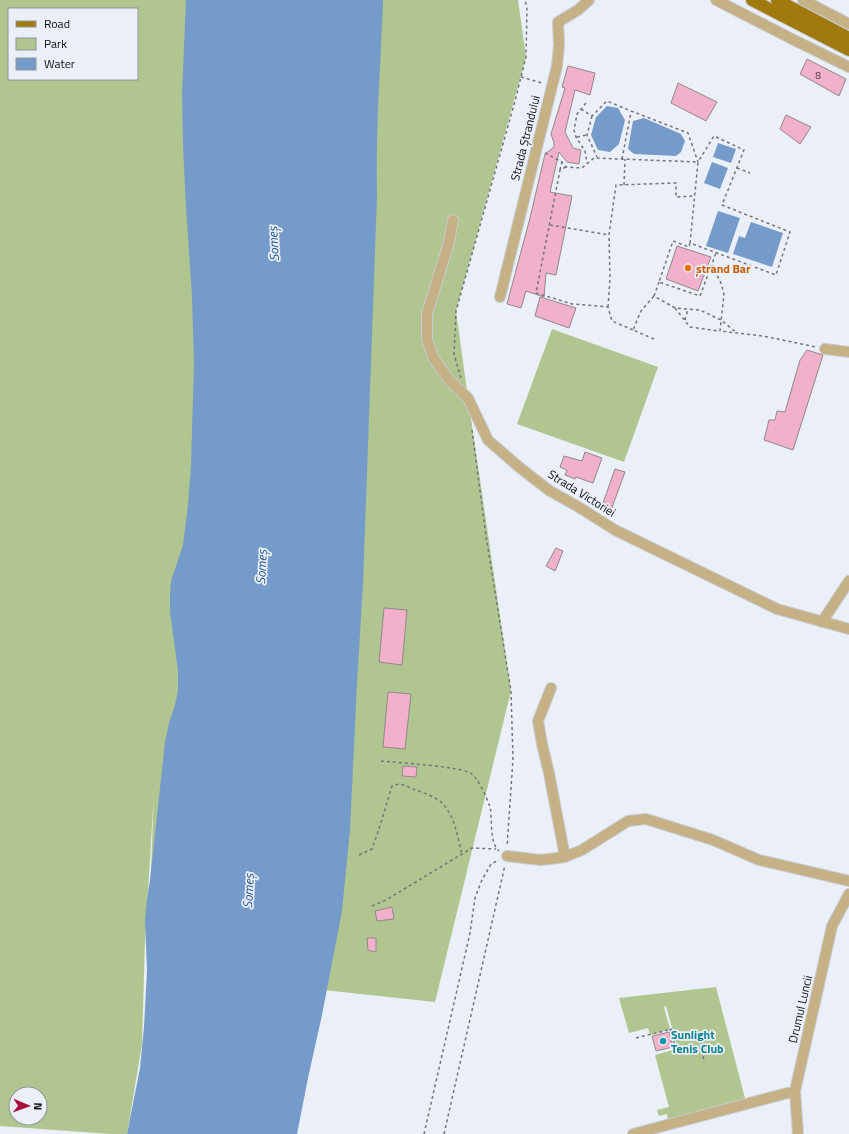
<svg xmlns="http://www.w3.org/2000/svg" width="849" height="1134" font-family="'Titillium Web',sans-serif">
	<style>
		.green { fill: #b0c58f; fill-rule: evenodd }
		.water { fill: #759bca }
		.building { fill: #f1b1ca; stroke: #91888b }
		.lines { fill: none; stroke-linecap: round; stroke-linejoin: round }
		.minor-casing { stroke: #c7cbd2; stroke-width: 12 }
		.major-casing { stroke: #c7cbd2; stroke-width: 14 }
		.path { stroke: #717479; stroke-width: 1.5; stroke-dasharray: 3 3; stroke-linecap: butt }
		.minor { stroke: #c5b185; stroke-width: 10 }
		.major { stroke: #a07a0d; stroke-width: 12 }
		.food-dot { fill: #e8710a; stroke: #ebeff7; stroke-width: 1.5 }
		.culture-dot { fill: #0f9aa8; stroke: #ebeff7; stroke-width: 1.5 }
		.labels { text-anchor: middle; dominant-baseline: central; stroke-width: 3.5; stroke-linejoin: round; paint-order: stroke }
		.number-label { font-size: 10px; fill: #44363e }
		.street-label { font-size: 12px; fill: #0b0d0f; stroke: #ebeff7 }
		.food-label { font-size: 12px; font-weight: bold; fill: #c56008; stroke: #ebeff7; text-anchor: start }
		.culture-label { font-size: 12px; font-weight: bold; fill: #0d838f; stroke: #ebeff7; text-anchor: start }
		.water-label { font-size: 13px; font-style: italic; fill: #1c508a; stroke: #ebeff7 }
	</style>
	<rect width="100%" height="100%" fill="#ebeff7"/>
	<path class="green" d="M0,0H518L526,57L456,311L468,398L511,691L435,1002L147,971L154,792L145,941L142,1044L127,1134H111L0,1126ZM9,9H137V79H9ZM16,1094H40V1118H16Z
		M552,329L658,367L624,462L517,424Z
		M716,987L746,1102L668,1121L667,1114L659,1116L657,1110L669,1107L655,1055L676,1049L677,1046L666,1006L664,1007L670,1029L650,1035L648,1028L629,1033L619,998Z"/>
	<path class="water" d="M186,0H383C383,16 381,32 381,49C378,98 376,147 377,196L363,584L357,683L350,830L342,911L322,1015L308,1078L297,1134H127L140,1068L144,1027L147,971L145,920L147,899L150,880L165,742L169,723L175,705L178,690V671L170,612V595L171,581L183,545L188,505L191,465L194,364L192,296L186,208L183,145L182,94Z
		M607,106L618,108L625,120L619,144L610,152L598,150L591,135L596,117Z
		M644,118L681,134L685,141L681,152L676,156L634,154L628,149L633,121Z
		M718,143L736,149L731,163L713,157Z
		M712,162L728,168L720,189L704,183Z
		M718,211L740,218L728,253L706,246Z
		M751,222L783,233L772,267L733,254L739,236L745,238Z"/>
	<path class="building" d="M807,59L846,79L839,96L800,74Z
		M568,66L595,73L590,95L575,90L565,132L573,148L581,150L579,164L567,162L559,152L550,192L572,196L556,275L546,273L544,297L526,291L521,308L507,304L530,218L545,154L554,147V143L551,134L565,88L562,87Z
		M678,83L717,102L706,121L671,103Z
		M786,115L811,127L800,144L780,129Z
		M677,246L711,257L698,291L666,279Z
		M540,297L576,308L569,328L535,316Z
		M807,350L823,355L793,450L764,440L769,420H775L777,411L785,412L800,360Z
		M585,452L602,458L593,483L576,477L575,479L565,475L567,470L560,467L564,456L582,461Z
		M615,469L625,472L611,510L602,506Z
		M556,548L563,551L555,571L546,566Z
		M384,608L407,610L402,665L379,662Z
		M388,692L411,694L405,749L383,747Z
		M403,766L417,767L416,777L402,776Z
		M392,907L394,919L377,921L375,911Z
		M367,938H376V952L368,950Z
		M669,1032L673,1047L656,1051L652,1036Z"/>
	<g class="lines">
		<g class="minor-casing">
			<path id="minor" d="M716,0L792,39L849,67
				M803,0L849,24
				M453,220L449,242L427,314V339L434,359L449,380L468,398L488,440L519,467L550,491L577,506L615,530L777,609L849,629
				M500,297L557,66L559,45L558,22L578,10L589,0
				M825,349L849,352
				M822,622L849,581
				M551,688L538,721L542,744L549,773L565,857
				M507,856L541,860L565,857L582,850L628,821L646,819L713,840L759,860L849,881
				M633,1134L795,1091
				M798,1134L795,1091L832,926L849,894"/>
		</g>
		<g class="major-casing">
			<path id="major" d="M752,0L849,50
				M777,0L849,38"/>
		</g>
		<path class="path" d="M521,77L542,83
			M586,103L577,114L574,130L576,137L585,151L587,163
			M581,109L592,116L607,101L631,111L688,133L698,162
			M592,116L587,135L597,157
			M577,137L587,135
			M545,153L562,162L566,167L582,168L594,158L698,162L690,243L776,275L790,232L722,205L744,150L714,136L698,162
			M622,159L631,112
			M566,167L560,170L536,293L572,304L608,307L612,321L633,330
			M737,168L750,173
			M560,170L562,162
			M624,185L625,159
			M550,225L609,235
			M690,243L689,247L673,241L659,282L700,296L716,253
			M712,265L721,283L724,294L720,331L763,336L816,347
			M659,282L654,296L675,308L700,310L721,320L737,333
			M608,307L610,279L609,235L616,185L676,183V197L694,196
			M675,308L690,327L719,331
			M685,320L688,309
			M654,339L633,330L641,311L654,296
			M461,378L454,354L456,311L515,101L526,57L527,9L525,0
			M472,430L486,536L511,691L513,759L507,847
			M381,761C398,763 461,766 472,774C479,780 487,798 490,807C491,811 491,815 491,819C492,829 491,844 499,851
			M359,855L372,849L379,829L392,786C399,782 406,786 413,789C422,792 433,796 441,802C455,815 457,836 462,854
			M372,906L386,900L472,848L496,849
			M670,1029L676,1049L679,1050L686,1048L685,1044
			M636,1038L672,1029
			M686,1048L694,1046L701,1048L704,1060
			M424,1134L470,933L475,898L481,882L491,864L499,860
			M444,1134L505,865"/>
		<use href="#minor" class="minor"/>
		<use href="#major" class="major"/>
	</g>
	<circle class="food-dot" cx="688" cy="268" r="4"/>
	<circle class="culture-dot" cx="663" cy="1041" r="4"/>
	<g class="labels">
		<g class="number-label">
			<text x="818" y="75">8</text>
		</g>
		<g class="street-label">
			<text transform="translate(525 138) rotate(-76)">Strada Ștrandului</text>
			<text transform="translate(582 493) rotate(32)">Strada Victoriei</text>
			<text transform="translate(800 1009) rotate(-77)">Drumul Luncii</text>
		</g>
		<g class="food-label">
			<text x="696" y="268">ștrand Bar</text>
		</g>
		<g class="culture-label">
			<text x="671" y="1034">Sunlight<tspan x="671" dy="14">Tenis Club</tspan></text>
		</g>
		<g class="water-label">
			<text transform="translate(273 244) rotate(-93)">Someș</text>
			<text transform="translate(261 567) rotate(-87)">Someș</text>
			<text transform="translate(248 891) rotate(-87)">Someș</text>
		</g>
	</g>
	<rect x="8" y="8" width="130" height="72" fill="#ebeff7" stroke="#91959a"/>
	<rect x="16" y="21" width="20" height="6" fill="#a07a0d" stroke="#91959a"/>
	<text x="44" y="28" font-size="12" fill="#0b0d0f">Road</text>
	<rect x="16" y="38" width="20" height="12" fill="#b0c58f" stroke="#91959a"/>
	<text x="44" y="48" font-size="12" fill="#0b0d0f">Park</text>
	<rect x="16" y="58" width="20" height="12" fill="#759bca" stroke="#91959a"/>
	<text x="44" y="68" font-size="12" fill="#0b0d0f">Water</text>
	<g transform="translate(28 1106) rotate(92)"><circle r="19" fill="#ebeff7" stroke="#91959a"/>
	<path d="M0-3L7 15L0 10L-7 15Z" fill="#a8103b"/>
	<text y="-6" font-size="11" font-weight="bold" text-anchor="middle" fill="#0b0d0f">N</text>
	</g>
</svg>
